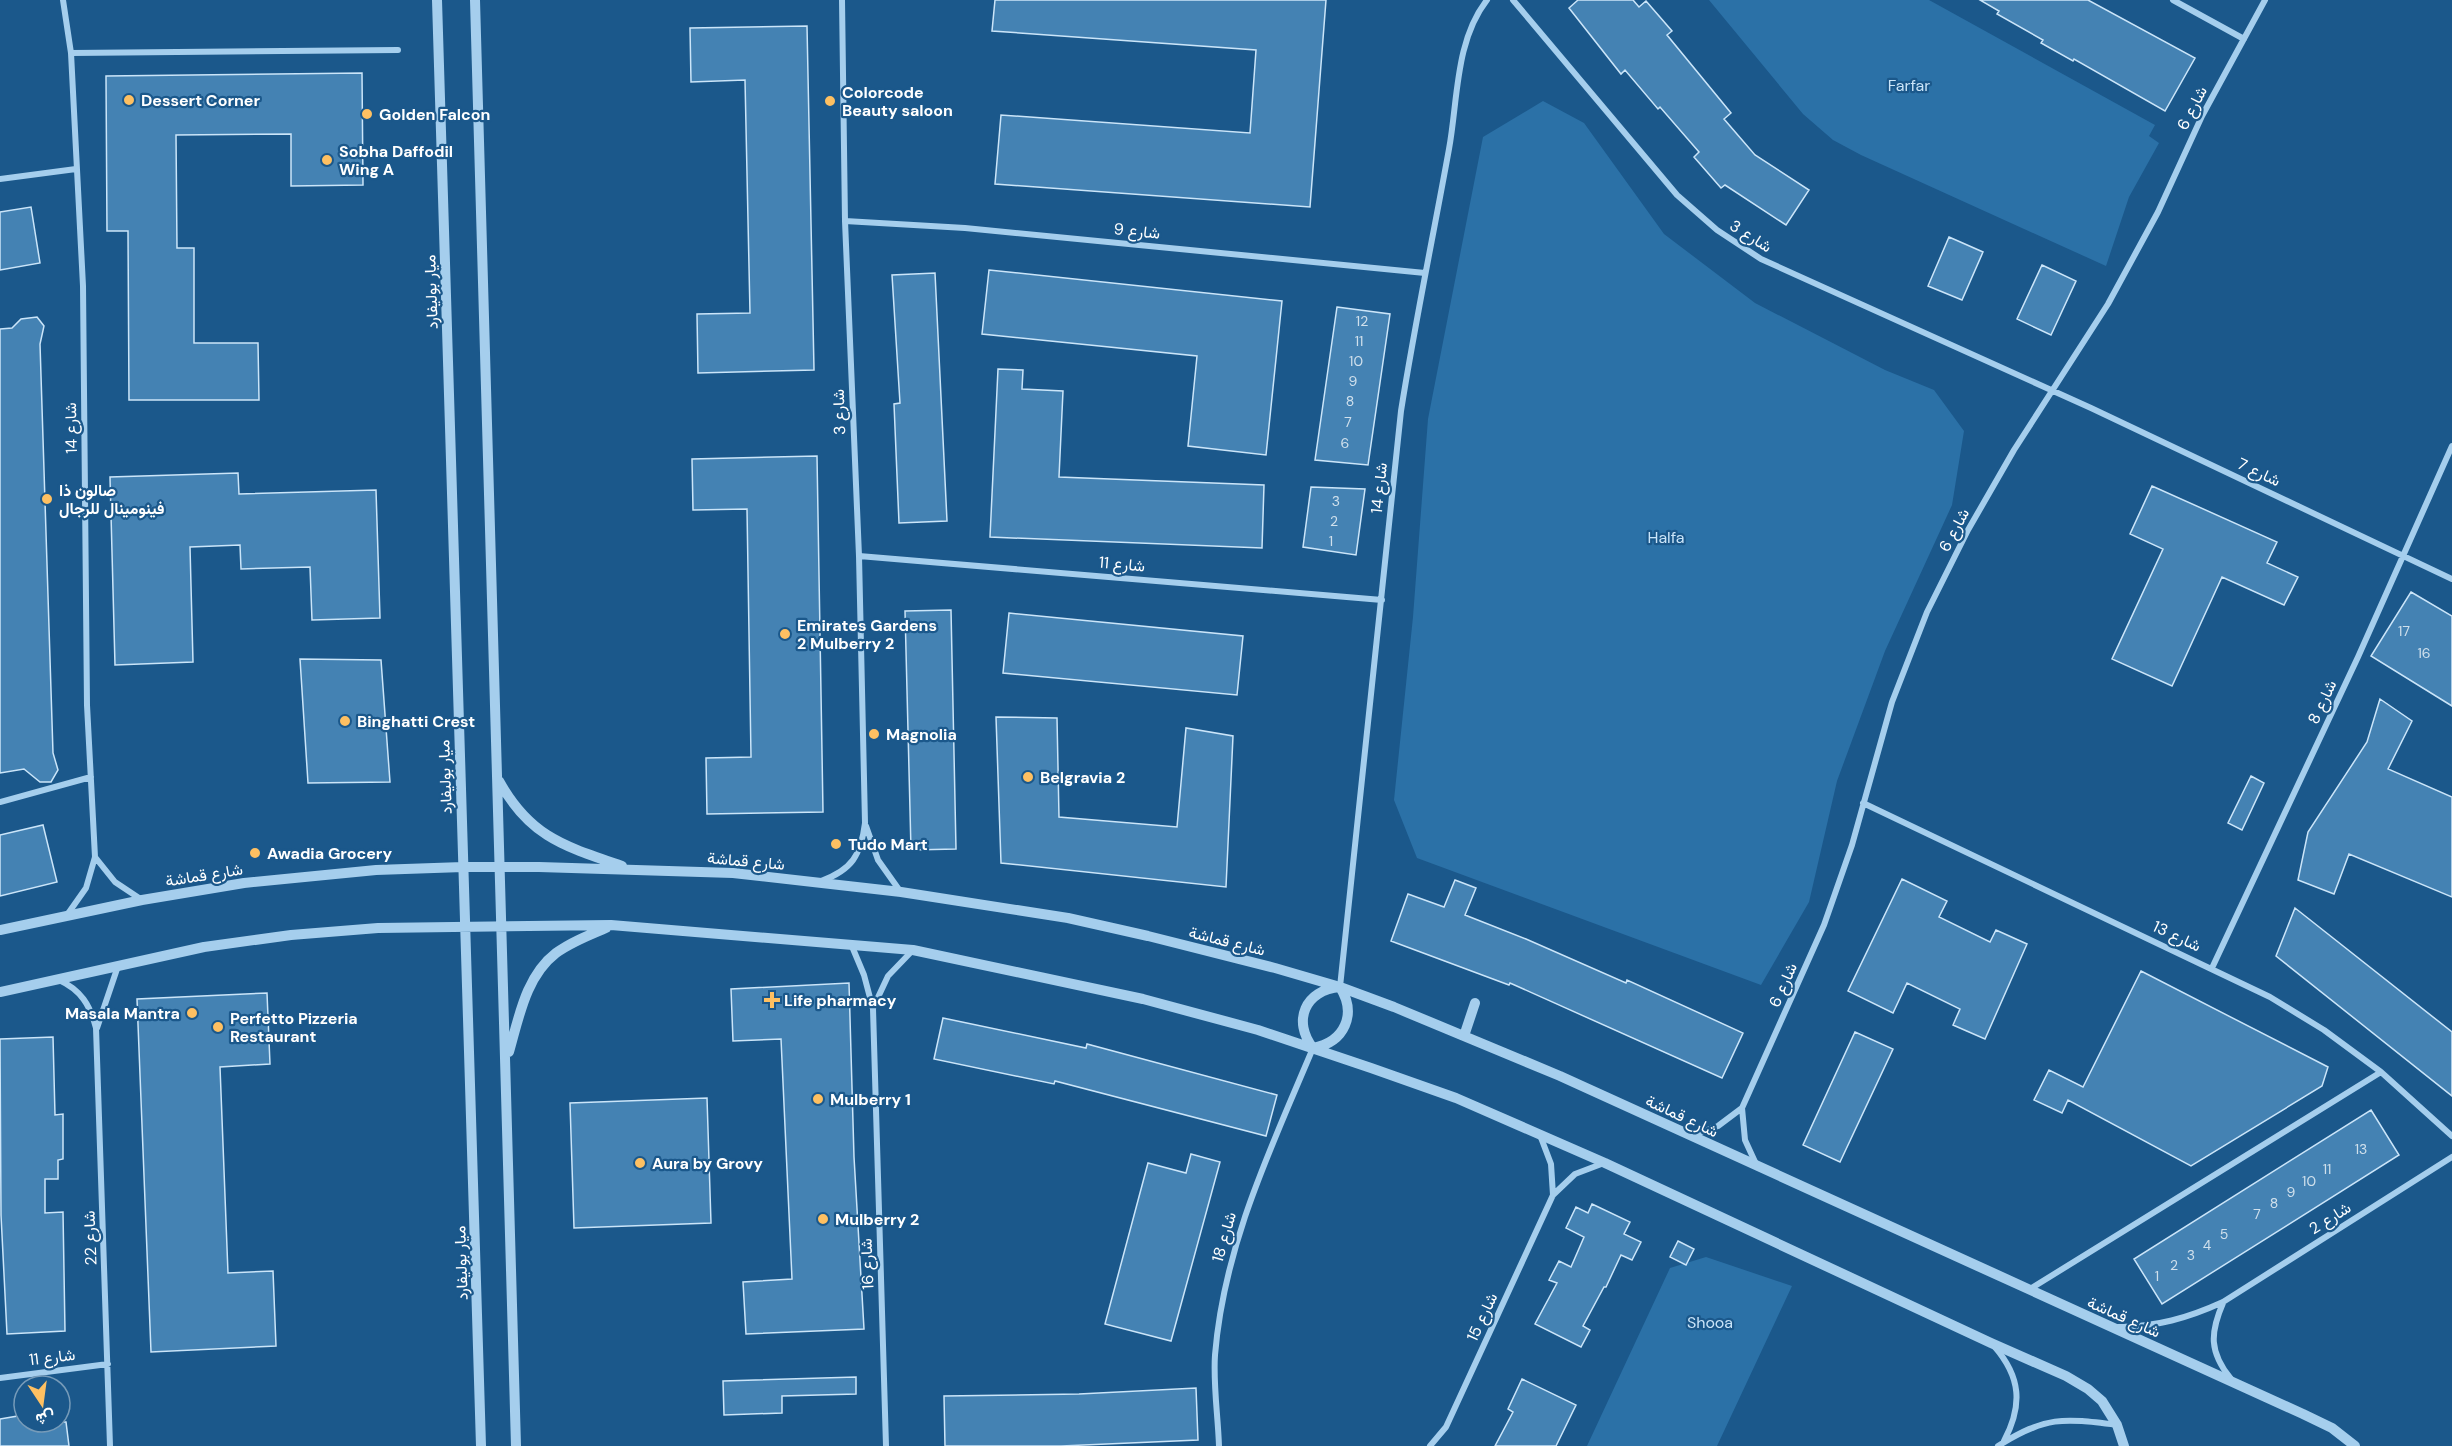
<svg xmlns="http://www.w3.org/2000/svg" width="2452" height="1446" font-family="'DM Sans',Vazirmatn,sans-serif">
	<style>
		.green { fill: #2b71a7 }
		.building { fill: #4482b3; stroke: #cbe5f9; stroke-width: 1.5 }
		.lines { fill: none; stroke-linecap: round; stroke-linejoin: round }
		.minor { stroke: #a5ceed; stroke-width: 6 }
		.tertiary { stroke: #a5ceed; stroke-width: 10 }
		.poi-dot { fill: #fec062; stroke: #1b588b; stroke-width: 2 }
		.labels { text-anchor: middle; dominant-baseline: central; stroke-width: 4.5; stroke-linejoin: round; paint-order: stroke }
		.number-label { font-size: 14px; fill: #d0e0ec }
		.park-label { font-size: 16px; fill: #cbe5f9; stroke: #1b588b }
		.poi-label { font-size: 16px; font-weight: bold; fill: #fff; stroke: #1b588b; text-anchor: start }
		.street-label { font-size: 16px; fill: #fff; stroke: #1b588b }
	</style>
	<rect width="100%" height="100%" fill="#1b588b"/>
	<path class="green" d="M1709,0H1929L2155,125L2149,136L2159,143L2129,197L2106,266L1861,155L1833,140L1803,114Z
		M1543,101L1584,123L1664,234L1755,303L1885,370L1934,390L1964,431L1952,505L1885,651L1837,781L1809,902L1761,985L1417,858L1394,800L1413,617L1428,419L1483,137Z
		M1706,1257L1792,1286L1717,1446H1587L1670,1268Z"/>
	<path class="building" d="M995,0H1326L1310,207L995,184L1001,115L1250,133L1256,50L992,31Z
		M1578,0H1633L1639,7L1646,1L1672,31L1667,35L1731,113L1724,119L1755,155L1809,190L1786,225L1725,185L1721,188L1694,157L1699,152L1660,107L1658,109L1625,70L1621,74L1569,8Z
		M1980,0H2088L2195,58L2165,111L2074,59L2073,61L2041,43L2043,40L1997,14L1999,11Z
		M807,26L814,370L698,373L697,314L750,313L745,80L691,82L690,28Z
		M362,73L363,185L291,186V134L176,135L177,248H194V343H258L259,400H129L128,231H107L106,76Z
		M31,207L40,263L0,270V212Z
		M1949,237L1983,252L1962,300L1928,286Z
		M2042,265L2076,281L2051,335L2017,319Z
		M989,270L1282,301L1266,455L1188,446L1197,356L982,334Z
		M935,273L947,521L899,523L894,404L900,403L892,275Z
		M1337,307L1390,314L1368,465L1315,460Z
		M37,317L44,326L40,344L53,753L58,770L51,782H40L24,769L0,773V329L12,328L21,319Z
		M998,369L1023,370L1022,389L1063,391L1059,477L1264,485L1262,548L990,537Z
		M817,456L823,812L707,814L706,758L751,757L747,509L693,510L692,459Z
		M238,473L239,494L376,490L380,618L312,620L310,567L241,569L240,545L190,547L193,662L115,665L110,477Z
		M2152,486L2277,542L2267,563L2298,577L2284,605L2222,577L2172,686L2112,659L2163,549L2130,534Z
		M1311,487L1365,489L1356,555L1303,547Z
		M2411,592L2452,616V706L2371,656Z
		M951,610L956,849L911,850L905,611Z
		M1009,613L1243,636L1237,695L1003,673Z
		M300,659L381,660L390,782L308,783Z
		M2380,699L2412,721L2388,769L2452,797V897L2349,854L2334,894L2298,880L2308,832L2367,742Z
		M996,717L1057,718L1059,817L1177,827L1186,728L1233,736L1226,887L1001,863Z
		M2251,776L2264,783L2242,830L2228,823Z
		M43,825L57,882L0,896V835Z
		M1902,879L1947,901L1939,917L1990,942L1996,930L2027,944L1985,1039L1953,1025L1960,1009L1907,983L1893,1013L1848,991Z
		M1455,880L1476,888L1465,915L1526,939L1626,983L1627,980L1743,1033L1722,1078L1510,983L1509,985L1391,941L1408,894L1444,907Z
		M2295,908L2452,1032V1096L2276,956Z
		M2141,971L2328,1067L2322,1086L2191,1166L2068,1100L2062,1113L2034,1100L2049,1070L2083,1087Z
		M849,983L854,1157L864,1329L746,1334L743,1282L792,1279L781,1039L733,1041L731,989Z
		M267,993L270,1064L220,1067L228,1273L273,1271L276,1346L151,1352L137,999Z
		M943,1018L1086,1048L1087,1044L1277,1095L1266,1136L1055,1081L1054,1084L934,1059Z
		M1855,1032L1893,1049L1840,1162L1803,1145Z
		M53,1037L55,1115L63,1114V1159L58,1160V1179H45V1213L63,1212L65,1331L7,1334L1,1215L0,1039Z
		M707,1098L711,1223L574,1228L570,1103Z
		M2371,1110L2399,1155L2162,1304L2134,1259Z
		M1191,1154L1220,1162L1171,1341L1105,1324L1148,1163L1186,1173Z
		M1592,1204L1630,1222L1624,1234L1641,1242L1632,1260L1621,1255L1606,1287H1604L1583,1326L1590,1330L1581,1347L1535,1324L1557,1283L1549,1280L1559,1261L1571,1267L1584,1237L1566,1228L1576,1207L1588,1213Z
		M1678,1241L1694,1249L1686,1265L1670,1257Z
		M856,1377V1394L782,1396V1413L724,1415L723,1381Z
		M1522,1379L1576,1405L1556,1446H1495L1513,1412L1508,1409Z
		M1196,1388L1198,1440L1061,1446H945L944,1396L1079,1394Z
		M24,1415V1422H66L69,1446H0V1419Z"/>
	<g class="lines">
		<path class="minor" d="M63,0L71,53L83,286L87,705L95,857L86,888L67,915
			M1513,0L1677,195L1717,230L1761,259L2091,408L2452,579
			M2173,0L2244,39
			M71,53L398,50
			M0,179L76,169
			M845,221L965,228L1425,273
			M859,556L1382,600
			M0,802L91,777
			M1863,803L2270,997L2324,1030L2381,1072L2452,1136
			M866,826L878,860L900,891
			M95,857L115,882L142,900
			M821,881C852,870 861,855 865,823L859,556L845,221L842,0
			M851,944L864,975L873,1009L886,1446
			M2212,968L2358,657L2452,446
			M59,980C81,990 90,1005 96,1028L110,1446
			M1340,987L1401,411C1415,323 1433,237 1449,149C1458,100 1455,41 1487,0
			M873,1008L888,976L912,951
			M97,1028L118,966
			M1540,1135L1551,1164L1553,1195
			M1694,1135L1718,1126L1742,1108
			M1756,1164L1745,1140L1742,1108L1824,925L1852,845L1892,702L1927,612L1968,530L2014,450L2108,304L2158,212L2202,116L2265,0
			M2030,1289L2381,1072
			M2223,1303C2210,1333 2209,1352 2231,1379
			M2118,1327C2156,1327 2188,1318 2223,1302L2452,1157
			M1994,1346C2021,1377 2023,1405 2004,1441
			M0,1378L108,1364
			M1219,1446C1218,1416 1213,1384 1215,1355C1224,1245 1271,1148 1313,1048
			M1430,1446L1446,1427L1553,1195L1575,1174L1604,1163
			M1998,1446C2046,1416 2062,1418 2117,1425"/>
		<path class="tertiary" d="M437,0L481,1446
			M475,0L516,1446
			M499,781C530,837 564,846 622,866
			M0,930L142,900L244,883L376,870L463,867H539L733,873L901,892L1068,918L1148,936L1275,968L1340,987L1394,1007L1560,1076L2303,1414L2332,1428L2355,1446
			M1340,987C1357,1014 1345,1042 1313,1048C1292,1021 1305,990 1340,987Z
			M0,992L204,947L291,935L378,928L611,925L913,950L1143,999L1258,1030L1371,1068L1456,1098L1605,1163L1991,1343L2066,1376L2088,1389L2102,1401L2117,1425L2124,1446
			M1464,1036L1475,1003
			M509,1052C519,1017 526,976 556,953C571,942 589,935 606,928"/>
	</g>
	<g class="poi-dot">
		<circle cx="129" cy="100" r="6"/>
		<circle cx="830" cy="101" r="6"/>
		<circle cx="367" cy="114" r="6"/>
		<circle cx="327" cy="160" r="6"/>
		<circle cx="47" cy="499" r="6"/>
		<circle cx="785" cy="634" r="6"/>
		<circle cx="345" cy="721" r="6"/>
		<circle cx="874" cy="734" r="6"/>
		<circle cx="1028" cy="777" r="6"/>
		<circle cx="836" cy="844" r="6"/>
		<circle cx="255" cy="853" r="6"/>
		<path d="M769 991h6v6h6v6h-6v6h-6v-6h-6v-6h6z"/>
		<circle cx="192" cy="1013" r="6"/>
		<circle cx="218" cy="1027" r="6"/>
		<circle cx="818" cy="1099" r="6"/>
		<circle cx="640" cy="1163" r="6"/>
		<circle cx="823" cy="1219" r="6"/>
	</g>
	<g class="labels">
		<g class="number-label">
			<text x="1362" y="321">12</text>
			<text x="1359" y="341">11</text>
			<text x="1356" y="361">10</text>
			<text x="1353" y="381">9</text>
			<text x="1350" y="401">8</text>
			<text x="1348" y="422">7</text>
			<text x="1345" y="443">6</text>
			<text x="1336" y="501">3</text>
			<text x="1334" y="521">2</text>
			<text x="1331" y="541">1</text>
			<text x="2404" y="631">17</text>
			<text x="2424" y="653">16</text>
			<text x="2361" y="1149">13</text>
			<text x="2327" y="1169">11</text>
			<text x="2309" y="1181">10</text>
			<text x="2291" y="1192">9</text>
			<text x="2274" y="1203">8</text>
			<text x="2257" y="1214">7</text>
			<text x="2224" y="1234">5</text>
			<text x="2207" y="1245">4</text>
			<text x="2191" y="1255">3</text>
			<text x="2174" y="1265">2</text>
			<text x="2157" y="1276">1</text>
		</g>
		<g class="park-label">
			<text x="1909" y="85">Farfar</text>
			<text x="1666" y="537">Halfa</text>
			<text x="1710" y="1322">Shooa</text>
		</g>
		<g class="poi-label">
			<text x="842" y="92">Colorcode<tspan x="842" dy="18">Beauty saloon</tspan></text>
			<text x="141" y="100">Dessert Corner</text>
			<text x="379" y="114">Golden Falcon</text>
			<text x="339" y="151">Sobha Daffodil<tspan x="339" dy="18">Wing A</tspan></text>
			<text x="59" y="490">صالون ذا<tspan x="59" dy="18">فينومينال للرجال</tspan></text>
			<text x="797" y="625">Emirates Gardens<tspan x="797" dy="18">2 Mulberry 2</tspan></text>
			<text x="357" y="721">Binghatti Crest</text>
			<text x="886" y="734">Magnolia</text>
			<text x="1040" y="777">Belgravia 2</text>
			<text x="848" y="844">Tudo Mart</text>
			<text x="267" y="853">Awadia Grocery</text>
			<text x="784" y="1000">Life pharmacy</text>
			<text x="180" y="1013" text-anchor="end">Masala Mantra</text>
			<text x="230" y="1018">Perfetto Pizzeria<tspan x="230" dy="18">Restaurant</tspan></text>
			<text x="830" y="1099">Mulberry 1</text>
			<text x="652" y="1163">Aura by Grovy</text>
			<text x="835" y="1219">Mulberry 2</text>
		</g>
		<g class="street-label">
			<text transform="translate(2192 108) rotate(-63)">شارع 6</text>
			<text transform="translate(1137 231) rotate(6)">شارع 9</text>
			<text transform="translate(1751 236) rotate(32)">شارع 3</text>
			<text transform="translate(431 292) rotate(-92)">ميار بوليفارد</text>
			<text transform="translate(839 412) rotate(-92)">شارع 3</text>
			<text transform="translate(71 428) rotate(-91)">شارع 14</text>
			<text transform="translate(2259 472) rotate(25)">شارع 7</text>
			<text transform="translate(1379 488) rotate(-84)">شارع 14</text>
			<text transform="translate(1954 530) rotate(-62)">شارع 6</text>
			<text transform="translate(1122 564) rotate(5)">شارع 11</text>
			<text transform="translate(2322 702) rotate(-65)">شارع 8</text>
			<text transform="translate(445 777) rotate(-92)">ميار بوليفارد</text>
			<text transform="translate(746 861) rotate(5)">شارع قماشة</text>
			<text transform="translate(204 875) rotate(-9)">شارع قماشة</text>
			<text transform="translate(2177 936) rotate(25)">شارع 13</text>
			<text transform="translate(1227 941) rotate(14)">شارع قماشة</text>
			<text transform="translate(1783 985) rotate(-66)">شارع 6</text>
			<text transform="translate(1682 1116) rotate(25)">شارع قماشة</text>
			<text transform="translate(2330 1218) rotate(-32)">شارع 2</text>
			<text transform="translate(1224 1237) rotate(-74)">شارع 18</text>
			<text transform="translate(90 1238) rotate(-92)">شارع 22</text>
			<text transform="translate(461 1263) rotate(-92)">ميار بوليفارد</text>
			<text transform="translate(867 1264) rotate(-92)">شارع 16</text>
			<text transform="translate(1482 1317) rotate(-65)">شارع 15</text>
			<text transform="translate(2124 1317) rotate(24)">شارع قماشة</text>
			<text transform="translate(52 1357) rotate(-7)">شارع 11</text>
		</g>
	</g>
	<g transform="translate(42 1404) rotate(167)"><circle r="28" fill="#1b588b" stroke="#769bb9" stroke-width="1.5"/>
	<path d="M0-4.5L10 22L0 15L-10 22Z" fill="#fec062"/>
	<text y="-9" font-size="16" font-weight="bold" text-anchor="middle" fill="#ffffff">ش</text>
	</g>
</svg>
